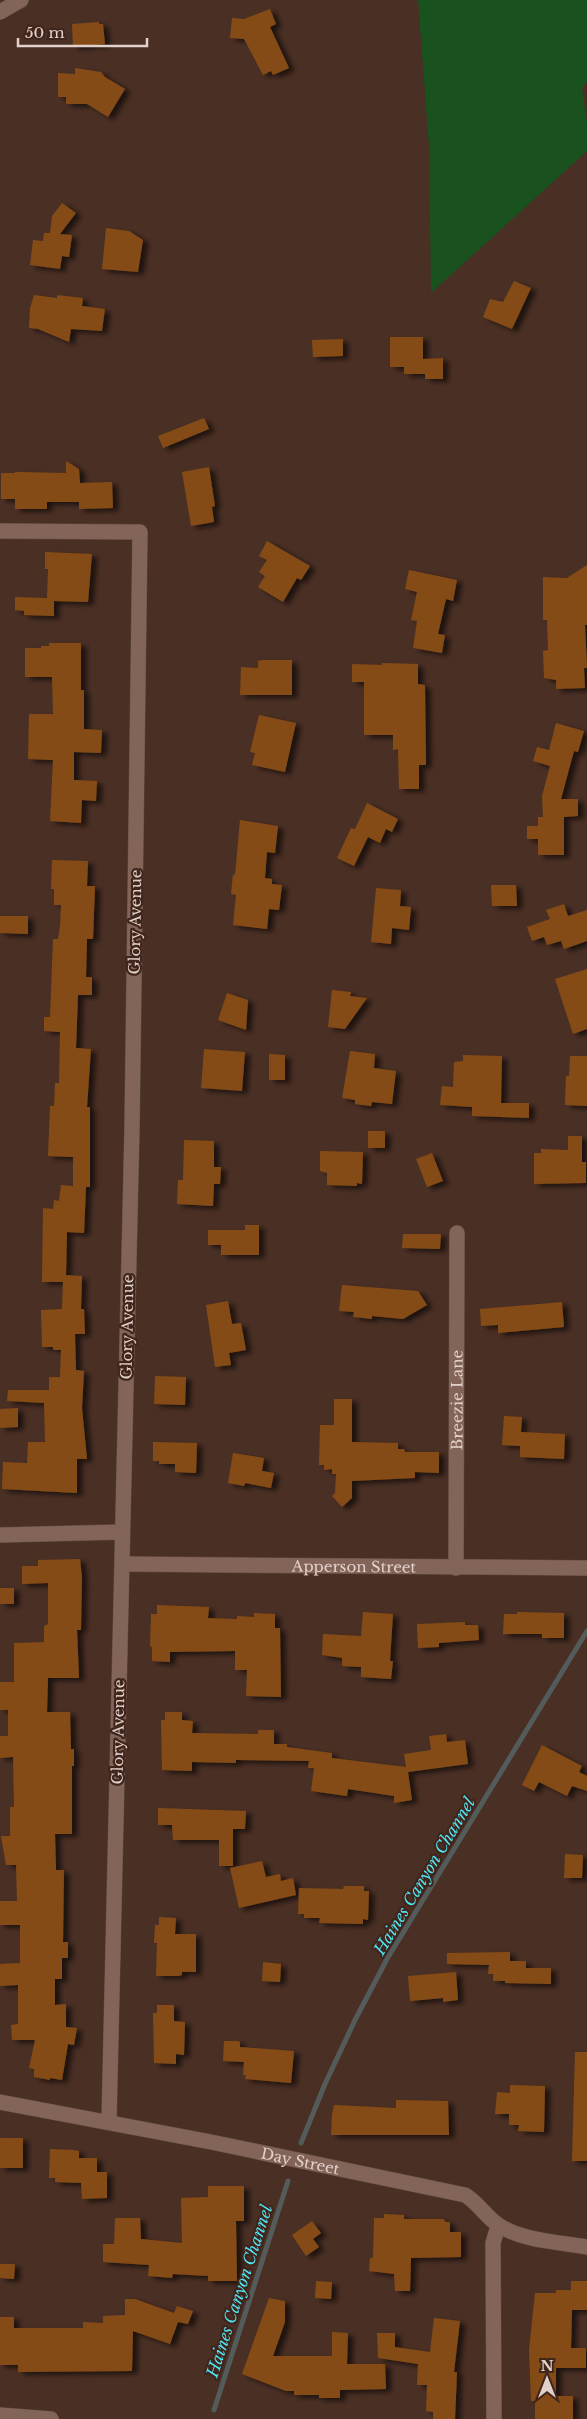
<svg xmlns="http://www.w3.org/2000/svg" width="587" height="2419" font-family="'Libre Baskerville',serif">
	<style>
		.green { fill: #19521e }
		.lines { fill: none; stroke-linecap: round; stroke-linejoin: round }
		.stream { stroke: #545c5b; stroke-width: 5 }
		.building { fill: #844c16; filter: url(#shadow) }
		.minor-casing { stroke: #614b42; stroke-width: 16 }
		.minor { stroke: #826458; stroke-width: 15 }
		.labels { text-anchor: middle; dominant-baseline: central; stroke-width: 4.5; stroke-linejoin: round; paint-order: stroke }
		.street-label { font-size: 15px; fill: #e2d1ca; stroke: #3f251b }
		.water-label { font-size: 16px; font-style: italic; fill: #51e4f3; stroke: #3f251b }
	</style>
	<defs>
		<filter id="shadow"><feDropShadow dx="5.5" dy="3" stdDeviation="2.5" flood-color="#0009"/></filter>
	</defs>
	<rect width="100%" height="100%" fill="#4a2f24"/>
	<path class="green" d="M418,0H587V82L582,88L587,123V151L431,293L429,147Z"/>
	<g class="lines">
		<path class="stream" d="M301,2143L325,2084L355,2020L387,1959L587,1631
			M214,2410L288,2181"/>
	</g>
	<path class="building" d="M270,9L276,24L270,27L289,68L273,75L271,71L263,75L244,39L230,38L232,18L244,19Z
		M99,22V24H103L105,44L73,47L72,24Z
		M75,68L101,72L105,77L125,89L108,117L87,104H66V97H58V73L75,74Z
		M62,203L76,213L60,234L72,235L69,257L62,256L60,269L30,265L33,240L43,241L44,233H50L52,216Z
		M106,228L129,231L143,240L138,272L102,269Z
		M514,281L531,288L512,329L483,317L490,299L503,302Z
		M34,295L57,298V295L83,298L82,306L105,309L102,331L71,329L69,342L38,329L29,328L30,308Z
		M390,337H423V359L443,358V379H425V374H404V367H390Z
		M343,339V356L313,357L312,340Z
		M204,418L209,429L163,448L158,436Z
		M66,461L79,469L80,483L112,482L113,508L79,509V502H47V509H15V499H1V473H15V472L66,473Z
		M209,467L215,506L212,507L214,522L191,526L182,472Z
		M267,541L310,566L301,580L297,578L283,602L258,587L265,576L259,572L267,560L259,556Z
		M45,552L92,554L88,602L54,601V616L24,615V611L15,610V597L47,598L48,569H45Z
		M587,565V625H585L587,668H584L585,688L556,689V680L544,678L543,651L548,650L547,620H543V577L567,578Z
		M409,570L457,580L453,601L446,599L438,634L445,635L442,653L413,648L417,621L411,620L417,592L405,589Z
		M49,643H81V690H84V729L102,730L101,753L74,752V780L97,781L96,801L82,800L81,823L50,821L53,760L28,759L29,714H53L52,677H25V648H41V646H49Z
		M263,660H292V695H240L241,667L258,668V661Z
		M382,663L418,664V684L425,685L426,765H419V789H399L398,749L393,750V735H364V682H352V664L382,665Z
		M259,715L296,723L285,772L252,765L255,753L250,752Z
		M556,723L584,731L578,752L574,751L561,799H578V816L564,817V855H538V839H527V826H538V817H543L542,796L550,766L533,761L537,747L549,750Z
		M367,803L398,819L392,832L386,829L380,843L368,837L354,866L337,858L351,828L355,829Z
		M240,820L278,826L275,853L267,852L265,878L272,879V884L282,885L279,910L269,909L267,929L233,925L236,895L231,894L233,874L235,875Z
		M52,860L88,861L87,886H95L93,939H87L86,977H92V995H78L76,1048L91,1049L87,1107H90V1187H86L84,1233L67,1232L66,1275L82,1276L81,1309H84L85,1334H75L76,1370L84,1371L82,1408L87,1459H77V1493L2,1489L3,1462L27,1463L28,1442H45L44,1403L7,1401L8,1390H49V1377H60L61,1350H53V1347H42L41,1310L62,1309L63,1282H42L43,1208L53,1209L54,1200L59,1201L61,1185L73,1186V1157L48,1156L50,1106H54L55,1083H59L60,1032L44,1031V1017H50L53,939H58L60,926L61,905H54V889H51Z
		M491,885H516L517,906H492Z
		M376,888L401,890L400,906L411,907L409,930L392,928L391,944L371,942Z
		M564,904L568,916L587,910V941L564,949L561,941L547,945L544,937L532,941L527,927L550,919L546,910Z
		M0,916H28V934L0,933Z
		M587,969V1029L573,1034L555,979Z
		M332,990L351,992L350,996L367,998L345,1029L328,1027Z
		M227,993L248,1000L246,1030L218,1020Z
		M204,1049L245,1052L242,1091L201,1088Z
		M350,1051L375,1054L374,1068L396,1071L392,1104L372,1102L371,1106L355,1104V1100L342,1098Z
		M269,1054L285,1055V1080H269Z
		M463,1055L502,1056L501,1103H529V1118L472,1116V1107L440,1105L442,1086L453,1087L454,1062L463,1061Z
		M570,1056H587V1106L565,1105L566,1076H569Z
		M368,1131H385V1148H368Z
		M568,1136H582V1162H586V1183L534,1184V1153H541V1149L568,1150Z
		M184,1140L214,1141V1167H221L220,1184H214L213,1206L177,1204L178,1180H183Z
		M320,1151L363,1152L362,1184L357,1183V1186L327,1185V1173L320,1171Z
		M432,1153L443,1181L427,1187L416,1159Z
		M245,1225H259V1255H221V1245H208V1230H245Z
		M403,1234H441L440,1249L402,1248Z
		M342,1285L418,1291L427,1305L403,1319L372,1316V1319L353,1317L354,1312L339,1311Z
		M228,1301L232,1324L241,1323L246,1350L229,1353L231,1365L215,1367L206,1305Z
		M562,1302L564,1327L498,1333V1325L481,1326L480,1309Z
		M155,1376L186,1377L185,1405L154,1404Z
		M334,1399H352V1442L398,1443V1449H404L405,1452H439V1473L415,1472V1478L352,1481V1498L342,1507L332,1496L335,1493L336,1474H332V1469L324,1470V1465H319L320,1425H334Z
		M18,1408V1427L0,1428V1409Z
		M504,1416L522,1417L521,1432L565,1434L564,1459L520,1457V1446L502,1445Z
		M153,1442L197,1443L196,1473L175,1472V1464H159V1461H153Z
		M233,1453L264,1458L262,1471L274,1473L271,1488L245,1483L244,1486L228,1483Z
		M80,1559L82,1578L81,1630H77L79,1678H48L47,1712H70L71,1749H74V1766H72V1834H55L56,1870H64L63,1942H68V1958H62V1979H55V2005L66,2004V2027L77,2028L74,2045L68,2044L62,2080L50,2078V2080L34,2077V2069L29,2068L35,2040H12L11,2025L18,2024V1985L0,1986V1964L20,1963V1925H0V1901H17L16,1865H6L1,1836H10V1807H14L13,1757L0,1758V1736H8V1710H0V1682H14V1643L44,1642V1626L48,1624V1583L22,1584V1566H38V1560Z
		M0,1588H14V1604H0Z
		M157,1605L209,1607L208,1618L237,1619V1616L254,1617V1613L275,1614V1628H280L281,1697L246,1696L247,1670H235V1651L170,1652V1662L152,1661V1647L150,1646L151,1614H157Z
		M363,1612L393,1614L390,1661H393L391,1679L361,1677V1667L342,1666V1658L322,1655L323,1634L361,1636Z
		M517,1612L564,1613V1638H542V1634H503L504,1614H517Z
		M465,1622V1625H478L479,1640L439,1643V1647L418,1648L417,1624Z
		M165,1712H182V1720L193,1721L192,1733L258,1734V1730H274V1744H287V1747L332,1753V1758L406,1767L404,1754L431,1750L429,1736L446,1734L447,1742L465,1740L468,1764L408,1772L412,1800L394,1803V1796L348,1789L347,1796L311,1791L314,1768H308L309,1761L236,1760V1763L192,1762V1771L162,1770L161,1720H165Z
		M542,1745L582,1766L579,1772L587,1776V1791L572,1786L567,1796L539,1782L534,1791L522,1785Z
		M158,1808L246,1811L245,1829H233V1866H219V1840H173L172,1825H158Z
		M565,1854L583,1855L582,1878H564Z
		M262,1861L266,1877L280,1874L281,1881L293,1878L296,1895L239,1908L230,1868Z
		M344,1886H364V1891H369L368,1920L363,1919V1924L319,1923L320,1918H304V1914H298L299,1888L343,1889Z
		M159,1917L176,1918L175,1934H196V1972H182V1975L178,1976H156L157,1943H154L155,1925H159Z
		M510,1952V1961H526V1968H551V1984L505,1983V1981H493V1974H488L489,1965L447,1964V1953Z
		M263,1962L281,1964L280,1982L262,1981Z
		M456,1972L458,2000L443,2002V1998L410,2001L408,1976Z
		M157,2005H174V2021L185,2022L184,2055L176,2054V2064L154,2063L153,2013H157Z
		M224,2041H238L240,2042V2047L294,2051L291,2083L245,2079L246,2075H243L244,2062L223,2061Z
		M575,2052H587V2161H572Z
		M510,2085L545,2086L544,2132L518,2131L519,2125H509V2114H495L497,2092L510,2093Z
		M396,2100L448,2101L449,2135H331L332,2114L334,2105L396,2108Z
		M0,2138H23V2168H0Z
		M50,2149L74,2150L79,2151V2158H97V2172H107V2198L82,2199L81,2183L55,2182V2178H49Z
		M208,2186H244V2221H236L237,2281H208V2276L173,2274L172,2278L148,2276L149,2265L103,2262V2244H114L115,2218H140L141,2239L182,2243L181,2198L208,2197Z
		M384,2214L404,2215V2219H443L446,2222H450V2232H461V2257L411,2258L410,2291H395L394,2274L369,2271L370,2258H373L374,2218H384Z
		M312,2221L321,2233L313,2239L319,2247L306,2256L292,2235Z
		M0,2264H15L14,2279L0,2278Z
		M316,2281L332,2282L331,2299L315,2298Z
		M571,2281H587V2310H572L571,2348H586V2368H556V2396H573V2419H535V2401H531L529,2350L535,2293H556V2290H571Z
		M269,2298L285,2301V2322L273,2356H332V2332L348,2333L347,2364H385L386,2389L340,2390V2398H319V2395H294V2391H286L242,2374Z
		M125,2299H135L174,2313L177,2306L193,2311L188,2324L178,2322L170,2344L133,2331L132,2371L18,2372V2365H0V2317H14V2328H83V2322L103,2323V2316L125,2315Z
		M434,2318L460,2321L454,2372H457L455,2419H433V2412L426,2411L427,2385H417L418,2364L378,2358L377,2333H395V2347L430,2352Z"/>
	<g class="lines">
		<g class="minor-casing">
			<g id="minor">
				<path d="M0,12L21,0"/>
				<path d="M0,531L140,532L132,1128L109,2122"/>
				<path d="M0,1535L122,1532"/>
				<path id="s1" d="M122,1564L587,1568"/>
				<path id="s2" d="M456,1568L457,1233"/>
				<path id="s3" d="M0,2102L211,2142L465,2195C479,2203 487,2219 500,2226C524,2241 559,2242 587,2247"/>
				<path d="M0,2415L51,2419"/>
				<path d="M494,2419L493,2243L498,2226"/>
			</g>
		</g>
		<use href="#minor" class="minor"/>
	</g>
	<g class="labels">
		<g class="street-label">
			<text transform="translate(135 922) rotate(-89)">Glory Avenue</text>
			<text transform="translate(127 1327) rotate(-89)">Glory Avenue</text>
			<text stroke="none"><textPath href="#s2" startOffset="168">Breezie Lane</textPath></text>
			<text stroke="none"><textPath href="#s1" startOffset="232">Apperson Street</textPath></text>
			<text transform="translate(118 1732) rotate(-89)">Glory Avenue</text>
			<text stroke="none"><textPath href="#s3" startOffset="306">Day Street</textPath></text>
		</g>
		<g class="water-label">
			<text transform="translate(424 1876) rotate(-59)">Haines Canyon Channel</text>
			<text transform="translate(239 2291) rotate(-72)">Haines Canyon Channel</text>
		</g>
	</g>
	<g transform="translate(547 2379)" stroke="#3f251b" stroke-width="4" paint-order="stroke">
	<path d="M0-4L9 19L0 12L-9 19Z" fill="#e2d1ca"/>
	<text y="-8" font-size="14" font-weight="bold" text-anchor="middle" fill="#e2d1ca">N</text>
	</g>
	<path d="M18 38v8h129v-8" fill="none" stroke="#e2d1ca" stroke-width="2.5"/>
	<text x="25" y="38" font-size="15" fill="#e2d1ca" stroke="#3f251b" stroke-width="4" paint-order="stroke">50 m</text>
</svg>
